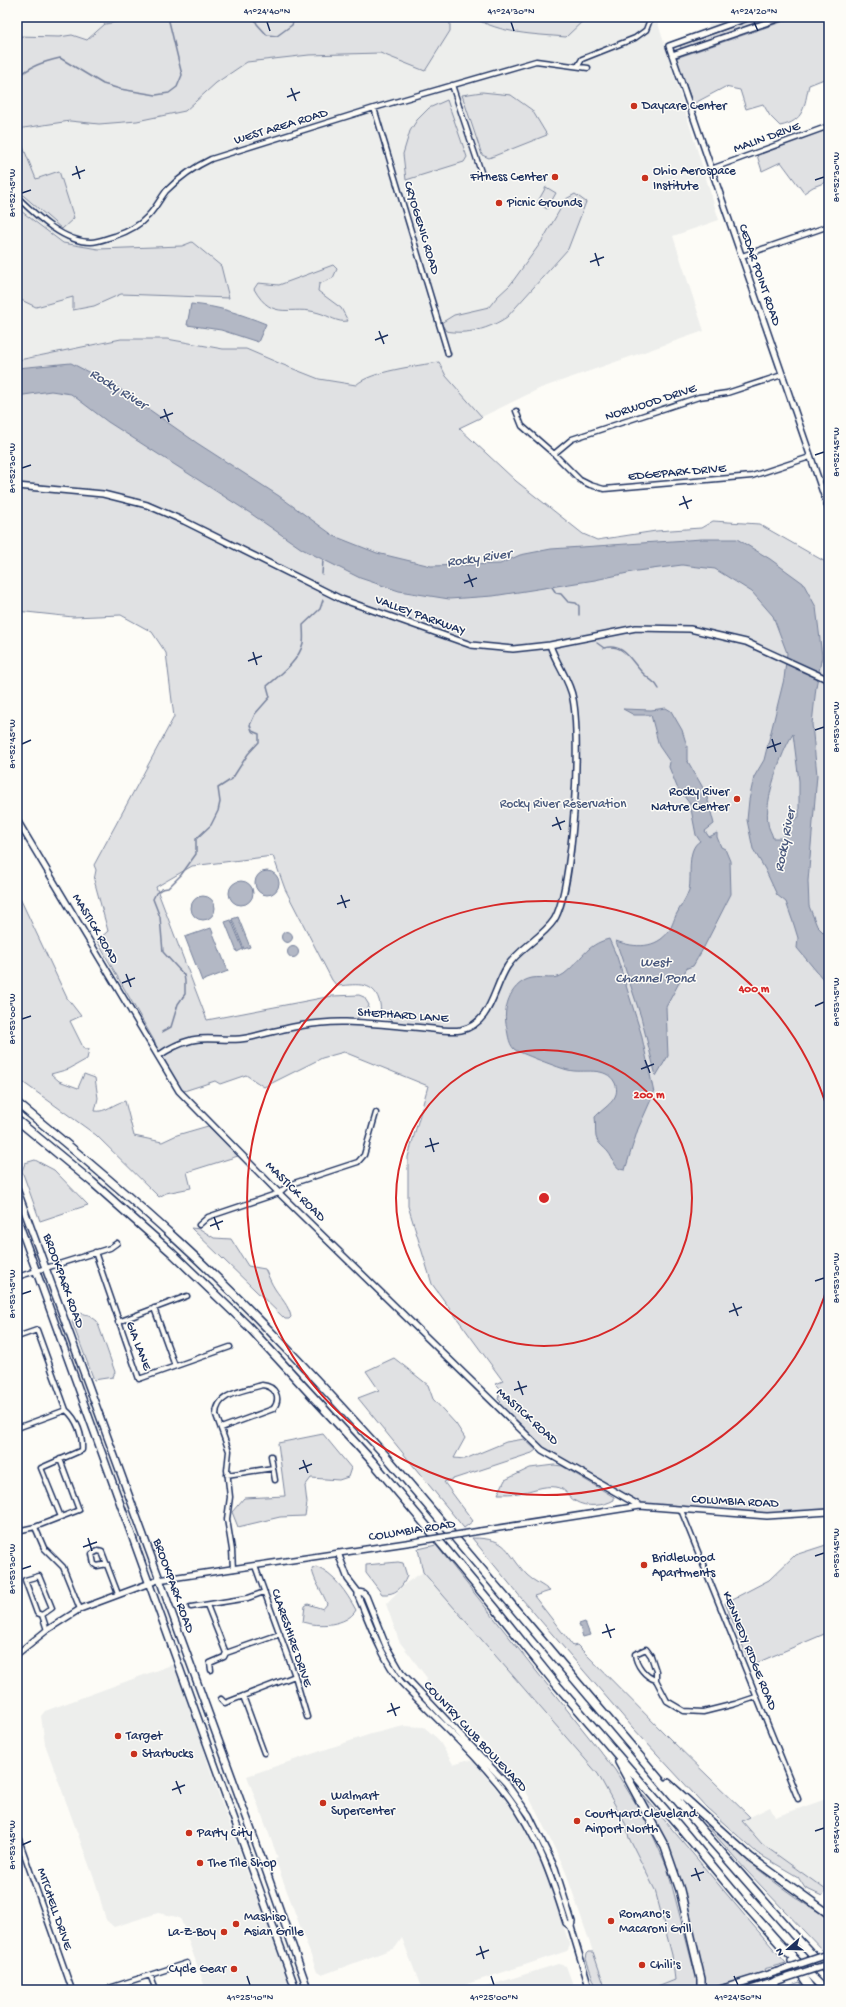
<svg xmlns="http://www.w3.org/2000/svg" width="846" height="2007" font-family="'Gochi Hand',sans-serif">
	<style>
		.built { fill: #edeeec }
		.green { fill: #e0e1e3; stroke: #7e88a0; fill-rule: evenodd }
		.water { fill: #b3b8c5; stroke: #76819c; fill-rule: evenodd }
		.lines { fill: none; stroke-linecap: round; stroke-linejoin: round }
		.stream { stroke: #76819c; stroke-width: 1.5 }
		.minor-casing { stroke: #1b2f5e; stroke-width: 7 }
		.tertiary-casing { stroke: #1b2f5e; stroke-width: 8 }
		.primary-casing { stroke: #1b2f5e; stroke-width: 9 }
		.motorway-casing { stroke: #1b2f5e; stroke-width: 10 }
		.minor { stroke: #fdfcf7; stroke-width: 4 }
		.tertiary { stroke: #fdfcf7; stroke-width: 5 }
		.primary { stroke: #fdfcf7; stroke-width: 6 }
		.motorway { stroke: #fdfcf7; stroke-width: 7 }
		.tertiary-bridge-casing { stroke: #1b2f5e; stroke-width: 8; stroke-linecap: butt }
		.primary-bridge-casing { stroke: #1b2f5e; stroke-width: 9; stroke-linecap: butt }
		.tertiary-bridge { stroke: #fdfcf7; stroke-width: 5 }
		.primary-bridge { stroke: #fdfcf7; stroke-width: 6 }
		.ticks { fill: none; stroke: #1b2f5e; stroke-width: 1.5 }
		.ring { fill: none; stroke: #d62828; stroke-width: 2 }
		.poi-dot { fill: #c8321e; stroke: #fdfcf7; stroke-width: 1.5 }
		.labels { text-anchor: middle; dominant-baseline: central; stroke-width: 3; stroke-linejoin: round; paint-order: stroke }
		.poi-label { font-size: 13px; fill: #1b2f5e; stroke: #fdfcf7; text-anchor: start }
		.street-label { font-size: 13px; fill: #1b2f5e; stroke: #fdfcf7 }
		.park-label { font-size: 13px; fill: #4c5c7f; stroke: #fdfcf7 }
		.water-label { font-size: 14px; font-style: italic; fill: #49587d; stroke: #fdfcf7 }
		.centre { fill: #d62828; stroke: #fdfcf7; stroke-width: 2 }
		.ring-label { font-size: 12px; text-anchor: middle; font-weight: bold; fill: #d62828; stroke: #fdfcf7; stroke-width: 3; stroke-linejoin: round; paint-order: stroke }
		.neatline { fill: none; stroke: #1b2f5e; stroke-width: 1.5 }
		.ticks-label { font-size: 10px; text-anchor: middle; fill: #1b2f5e }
	</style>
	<rect width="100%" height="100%" fill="#fdfcf7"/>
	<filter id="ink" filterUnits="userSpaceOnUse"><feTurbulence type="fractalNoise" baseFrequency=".025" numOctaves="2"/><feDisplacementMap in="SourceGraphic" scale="8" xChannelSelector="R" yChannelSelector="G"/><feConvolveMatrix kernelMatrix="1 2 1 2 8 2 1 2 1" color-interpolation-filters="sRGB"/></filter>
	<g filter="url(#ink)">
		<path class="built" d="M17,17H656L719,220L673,236L704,331L541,388L459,428L360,386L319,379L281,364L246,349H223L167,339H122L19,360L17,354Z
			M707,17H745L709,30Z
			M423,1572L598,1774L626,1825L629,1838L655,1890L672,1955L675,1980L650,1990H606L564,1867L528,1795L481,1738L462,1725L425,1683L427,1678L399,1641L386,1604L406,1583Z
			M174,1664L203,1742L205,1755L225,1812L253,1888L258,1894L291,1990H206L181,1920L177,1917L158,1913L114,1927L106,1920L96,1884L45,1744L41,1716L45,1711Z
			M404,1726L424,1727L438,1739L453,1764L466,1760L473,1761L511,1807L525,1828L548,1879L570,1946L567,1951L449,1990H422L402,1938L395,1948L322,1975L317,1972L275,1859L278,1858L247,1776L371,1734Z
			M829,1798V1892L762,1844L742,1821L770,1807L775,1817Z
			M558,1964L566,1966L575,1990H482V1988Z"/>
		<path class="green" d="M135,17H450V31L425,71L380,53L309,55L247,62L216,83L185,111L137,121L99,124L70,121L17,129V36L59,37L72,35L87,40L105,24L134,19Z
			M472,17H587L566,37C531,34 503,34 472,17Z
			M761,17H776L683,49L680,47L681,45Z
			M796,17H829V82L824,79L809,85C804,106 805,121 780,126L770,116L763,104L746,109L740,90L725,87L693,104L676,58Z
			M482,92L511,95L532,110L547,135L489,158L482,155L462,95Z
			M447,100L467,157L464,162L406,180L403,154L410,131L417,120L429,108Z
			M829,126V181L813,187L804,193L781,162L762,171L756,152Z
			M17,132L36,179L59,171L74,218L62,229L17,190Z
			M546,187L556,193L547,209L537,203Z
			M575,194L586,202L568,249L507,317C489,329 467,335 446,331L441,323L454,315L489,307L497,297L510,285L542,241L566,199Z
			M17,208L63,243L98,249L182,246L192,242L221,266L229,298L121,294L94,306L73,310V297L36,307L17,298Z
			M333,265L337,269L333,278L319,284L318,291L341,308L348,321C337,323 330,316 319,313C291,304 273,323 254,289L258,283L279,285Z
			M121,339H167L223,349H246L281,364L319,379L356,385C371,371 417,366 439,362L446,376L482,417L459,428L516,481L583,534L597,540L656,531L701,528L713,521L759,524L829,564V1511L768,1516L643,1507L544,1449L498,1404L501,1402L498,1399L501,1389L496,1384L503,1381L432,1284L408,1206V1157L428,1086L344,1052L322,1058L264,1087L246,1075L220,1084L215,1081L181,1092L154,1046L156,1044L97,941L108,931L94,880L96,870L94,865L174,717L166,653L152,632L121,615L73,617L17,611V354L19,360ZM273,856L285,889L332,980L337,986C353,985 373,980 379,1000C381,1005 380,1011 382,1016L391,1020V1023L357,1020V1018L366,1014L369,1005L364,997L359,995L332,996L207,1020L156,887L192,866Z
			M18,894L67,998L81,1016L70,1021L84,1049H89L87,1059L69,1069L51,1074L59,1081L78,1088L84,1074L95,1078L98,1098L95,1111C105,1113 114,1103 125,1101L134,1136L162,1142L177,1135L208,1126L238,1156L187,1172L191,1188L166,1193L159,1197L96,1135L17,1078Z
			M35,1160L54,1170L88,1205L40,1221L22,1171L25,1163Z
			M191,1228L200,1229L214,1238L231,1239L248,1266L265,1269C268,1275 271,1283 275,1289C281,1298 289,1306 291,1317L289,1319H285Z
			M79,1313L89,1315L97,1321L115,1372L113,1377L94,1380L72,1322Z
			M394,1358L428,1385L433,1399L456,1424L465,1438L454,1458L465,1459L506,1442L524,1439L536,1450L532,1453L444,1482L473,1521L464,1528L358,1398L379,1390L366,1371Z
			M323,1434L351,1468L348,1477L339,1480L311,1478L305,1486L307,1503L305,1516L280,1517L238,1527L232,1512L244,1498L285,1496L278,1443Z
			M554,1465L562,1466L614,1497V1500C604,1506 586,1508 575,1501C568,1497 566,1488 556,1487C543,1485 532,1491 519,1493C512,1494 505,1494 498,1494L505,1480L530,1468Z
			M472,1538C510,1538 505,1552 527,1575C533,1581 543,1585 550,1591L534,1596L573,1646L577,1645L670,1739L750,1817L742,1821L762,1844L826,1890L822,1896L805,1888L798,1877L757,1853L707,1808L633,1728L522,1599Z
			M829,1544V1632L754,1664L749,1661L725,1603L769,1580L795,1555Z
			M436,1545L615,1770L646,1820L667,1867L694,1970C699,1976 699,1983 696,1990H650L675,1980L672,1955L655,1890L629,1838L626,1825L598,1774L423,1572L418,1549Z
			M398,1562L403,1563L407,1576C402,1588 396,1595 382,1594L366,1573V1565Z
			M316,1567C335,1575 346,1592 356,1610C347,1626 318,1627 303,1622L305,1606L308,1604L323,1609L327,1604C323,1592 314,1582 312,1569Z
			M640,1794L644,1796C692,1852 737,1908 786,1963L764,1969L765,1972L706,1990L677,1871L666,1842Z
			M701,1819C740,1855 782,1892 829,1918V1949L823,1951L745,1869Z
			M589,1952H593L606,1990H597L586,1959L587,1954Z
			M800,1982L806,1990H778Z"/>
		<path class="water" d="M191,304C218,306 241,314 266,324L258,342L221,330L187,325Z
			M71,363L117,387L197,443L279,496L334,536L377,553L431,566L500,564L520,555L551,549L702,539H737L770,559L803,583L816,607L822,656L816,687L812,724L817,775L808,881L809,906L817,926L829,938V982L822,978L797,948L798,938L794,925L786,902L777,895L765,869L753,849L747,820L749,800L754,777L764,760L784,679L787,653L773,616L752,592L715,569L682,565L637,571L595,580L493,596L449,599L399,591L360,578L302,549L250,513L108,422L71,394L51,391L17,396V368ZM793,734L799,781V817L789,823L782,838H773C772,833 768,828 768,823C764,801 781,752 793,734Z
			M666,708L671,711L682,730L687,746V760L706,793L714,824L705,831L709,837L717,833V837L721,847L725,849L730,861L731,894L703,949L693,966L687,968L666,1007L668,1056L656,1076L641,1017L616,941C635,948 656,949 669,931C671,928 674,920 676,915C680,907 686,899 689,890C692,876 686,849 700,841L696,835L690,804L677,787L669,767L670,762L659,746L651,715H634L623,709L651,710Z
			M255 883a12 12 0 1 1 24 0a12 12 0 1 1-24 0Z
			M229 893a12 12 0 1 1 24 0a12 12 0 1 1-24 0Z
			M191 908a12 12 0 1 1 24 0a12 12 0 1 1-24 0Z
			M238,917L250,947L244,949L232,919Z
			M231,920L243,949L237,952L225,922Z
			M211,928L228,971L202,981L185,937Z
			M281.5 937a5.5 5.5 0 1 1 11 0a5.5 5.5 0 1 1-11 0Z
			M609,939L617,957L641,1033L654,1093L638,1129L625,1170C614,1170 614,1159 608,1152C604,1147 598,1144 596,1137C595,1131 596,1123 595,1117C604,1107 622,1099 615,1083C606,1065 583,1074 568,1070C562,1069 517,1052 514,1049C508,1043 508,1032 506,1024C503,1005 512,982 532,978C544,976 554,981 564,974C582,960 585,945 609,939Z
			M287.5 952a5.5 5.5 0 1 1 11 0a5.5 5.5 0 1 1-11 0Z
			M585,1622L590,1635L583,1637L579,1624Z"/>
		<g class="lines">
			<path class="stream" d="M254,17L257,24L267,35L277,36L292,25L295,17
				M17,78C30,66 43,62 60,58L103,84L120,89L156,95L169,93L177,87L182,75L168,17
				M322,574L323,560
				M552,587L556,593L561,594L568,602L576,603L579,606V615
				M597,643L604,648C626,642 632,665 646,676C652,682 654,680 659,689
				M162,1032L171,1027L178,1004L185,994V981L184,975L163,952L160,917L153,899L156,893L162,889L168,888L181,875L196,854V839L211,825L218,811L220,802L218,788L232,779L248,754L259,742V734L252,731L250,725L255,714L270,697L267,686C280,675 299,661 303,643C304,638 303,630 303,625L320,609L323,600"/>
			<g class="minor-casing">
				<path id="minor" d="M578,66L582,59L635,38L646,30L651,17
					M452,85L482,175
					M374,108L448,354
					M711,169L829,126
					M17,197C36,215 63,242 91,242C99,242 107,238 115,236C127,232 139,226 148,216C155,209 160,199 166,191C179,178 194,167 211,159L374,108L536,61L588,68
					M742,256L829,226
					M516,411L522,426L554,454L580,480L590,485L604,489L752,476L810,457
					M554,454L572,439L699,397L727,393L782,375
					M199,1225L208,1217L279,1193L288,1185L358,1162L364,1155L376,1113
					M95,1252L139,1379L230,1347
					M17,1277L110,1248L117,1243
					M154,1308L175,1366
					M118,1322L187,1296
					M17,1337L37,1330L66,1410C77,1419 83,1436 82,1450L41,1468L61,1517
					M17,1428L66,1410
					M221,1428L273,1409C282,1398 275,1386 262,1385C244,1391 216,1393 216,1415L229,1451L227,1470L230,1497L227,1519L232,1550L233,1569
					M271,1456L275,1480
					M227,1475L273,1468
					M681,1510L798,1799
					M17,1524L20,1530
					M35,1527L44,1548L63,1567L80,1609
					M17,1531L35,1527L79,1510L60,1459
					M107,1564L97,1566L94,1564L92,1554L98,1551L102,1552L118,1594
					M255,1566L295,1676L307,1717
					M207,1605L226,1653L280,1634
					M191,1607L248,1598L264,1592
					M42,1615L52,1608L39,1576L25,1580L37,1613L42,1615L47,1630
					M211,1670L210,1663L224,1657L226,1653
					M656,1680C645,1677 636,1665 635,1654L646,1649L651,1656L656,1671V1680L667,1701L684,1711L703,1712L735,1704L756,1697
					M243,1696L264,1753
					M221,1699L225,1703L295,1676
					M17,1834L72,1990
					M150,1975L156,1990
					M103,1990L187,1963"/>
			</g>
			<g class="tertiary-casing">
				<path id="tertiary" d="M750,17L669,46L829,510
					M672,55L783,17
					M17,486L103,494L147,505L184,521L341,599L471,645L513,649L550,645L636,628L690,629L746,642L829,680
					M17,820L179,1091L279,1193L542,1450L640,1506
					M158,1056C168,1049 180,1043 192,1040C209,1036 229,1042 247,1038C280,1030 311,1021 346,1022C372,1023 398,1026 424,1028C435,1029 449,1032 461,1030C491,1024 493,989 507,967C519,948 542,938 554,920C574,888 581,738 573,699C570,680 556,664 550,645
					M480,1531L640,1506L767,1516L829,1512
					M338,1553L348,1579L358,1592V1596C371,1626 381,1656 401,1682C437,1720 477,1755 508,1796C537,1834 552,1878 566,1923L571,1927
					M358,1592L363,1593L366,1596L386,1646L401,1672L506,1783L529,1815L555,1868L572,1922L571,1927L590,1990
					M17,1654L47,1630L80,1609L158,1580L413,1542"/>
			</g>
			<g class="primary-casing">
				<path id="primary" d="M17,1190L263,1862L308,1990
					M17,1218L296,1990
					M718,1990L776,1972
					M749,1990L783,1979"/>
			</g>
			<g class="motorway-casing">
				<path id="motorway" d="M17,1103C72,1148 126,1193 178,1241C251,1308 318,1381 385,1455L708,1837L792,1933L829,1973
					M17,1120L92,1182L171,1252L248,1326L372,1461L495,1608L555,1683L679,1826L739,1898L779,1943L825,1990
					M619,1762L665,1847L680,1890L701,1979V1990
					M668,1783L750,1857L829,1914
					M792,1961L812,1990
					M763,1990L776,1981"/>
			</g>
			<use href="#minor" class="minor"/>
			<use href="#tertiary" class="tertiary"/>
			<use href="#primary" class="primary"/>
			<use href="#motorway" class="motorway"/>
			<g class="tertiary-bridge-casing">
				<path id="tertiary-bridge" d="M413,1542L480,1531"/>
			</g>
			<g class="primary-bridge-casing">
				<path id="primary-bridge" d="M776,1972L829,1954
					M783,1979L829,1964"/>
			</g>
			<use href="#tertiary-bridge" class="tertiary-bridge"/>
			<use href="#primary-bridge" class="primary-bridge"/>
		</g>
	</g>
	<path class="ticks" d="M267,22L270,31M511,22L514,31M754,22L758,31M291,88L296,101M287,97L300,92M76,166L80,179M72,175L85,170M815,180L824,177M22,193L31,190M595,253L599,266M590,262L604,257M379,331L384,344M375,340L388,335M164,409L169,422M160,418L173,413M815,455L824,452M22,468L31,465M683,496L688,509M679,505L692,500M468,574L473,587M464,583L477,578M253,652L257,665M248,661L262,656M815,730L824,727M772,739L776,752M22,744L31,740M767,748L781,743M556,817L561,830M552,826L565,821M341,895L346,908M337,904L350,900M126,974L131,987M122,983L135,978M815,1006L824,1002M22,1019L31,1016M645,1060L650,1073M641,1069L654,1064M430,1138L434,1152M425,1147L439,1143M214,1217L219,1230M210,1226L223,1221M815,1281L824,1278M22,1294L31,1291M733,1303L738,1316M729,1312L742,1307M518,1381L523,1395M514,1390L527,1386M303,1460L308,1473M299,1469L312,1464M88,1538L92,1551M83,1547L97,1542M815,1556L824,1553M22,1569L31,1566M606,1624L611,1638M602,1633L615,1629M391,1703L396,1716M387,1712L400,1707M176,1781L181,1794M172,1790L185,1785M815,1831L824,1828M22,1845L31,1841M695,1868L700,1881M691,1876L704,1872M480,1946L484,1959M476,1955L489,1950M247,1976L250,1985M491,1976L494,1985M734,1976L738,1985"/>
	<g class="ring">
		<circle cx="544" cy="1198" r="148"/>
		<path d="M829 1282A297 297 0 1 1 829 1114"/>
	</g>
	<g class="poi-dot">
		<circle cx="634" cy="106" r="4"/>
		<circle cx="555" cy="177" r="4"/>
		<circle cx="645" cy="178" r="4"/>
		<circle cx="499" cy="203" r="4"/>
		<circle cx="737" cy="799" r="4"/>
		<circle cx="644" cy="1565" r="4"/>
		<circle cx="118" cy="1736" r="4"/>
		<circle cx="134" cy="1754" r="4"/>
		<circle cx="323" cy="1803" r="4"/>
		<circle cx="577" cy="1821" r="4"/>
		<circle cx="189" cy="1833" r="4"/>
		<circle cx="200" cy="1863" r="4"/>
		<circle cx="611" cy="1921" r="4"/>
		<circle cx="236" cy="1924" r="4"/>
		<circle cx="224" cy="1932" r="4"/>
		<circle cx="642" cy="1965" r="4"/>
		<circle cx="234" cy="1969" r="4"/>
	</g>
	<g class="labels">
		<g class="poi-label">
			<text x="642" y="106">Daycare Center</text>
			<text x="653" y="171">Ohio Aerospace<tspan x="653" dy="15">Institute</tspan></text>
			<text x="547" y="177" text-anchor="end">Fitness Center</text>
			<text x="507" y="203">Picnic Grounds</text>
			<text x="729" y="792" text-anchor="end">Rocky River<tspan x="729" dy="15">Nature Center</tspan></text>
			<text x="652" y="1558">Bridlewood<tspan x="652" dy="15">Apartments</tspan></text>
			<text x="126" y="1736">Target</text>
			<text x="142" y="1754">Starbucks</text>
			<text x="331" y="1796">Walmart<tspan x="331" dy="15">Supercenter</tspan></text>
			<text x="585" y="1814">Courtyard Cleveland<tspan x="585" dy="15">Airport North</tspan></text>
			<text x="197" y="1833">Party City</text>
			<text x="208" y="1863">The Tile Shop</text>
			<text x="619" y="1914">Romano's<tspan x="619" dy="15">Macaroni Grill</tspan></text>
			<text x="244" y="1917">Mashiso<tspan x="244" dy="15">Asian Grille</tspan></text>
			<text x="216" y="1932" text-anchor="end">La-Z-Boy</text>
			<text x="650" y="1965">Chili's</text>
			<text x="226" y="1969" text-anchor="end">Cycle Gear</text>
		</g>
		<g class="street-label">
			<text transform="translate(281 127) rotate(-17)">WEST AREA ROAD</text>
			<text transform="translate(767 138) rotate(-20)">MALIN DRIVE</text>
			<text transform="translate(421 228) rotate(73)">CRYOGENIC ROAD</text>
			<text transform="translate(759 275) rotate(71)">CEDAR POINT ROAD</text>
			<text transform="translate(651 403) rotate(-18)">NORWOOD DRIVE</text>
			<text transform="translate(677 473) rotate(-5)">EDGEPARK DRIVE</text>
			<text transform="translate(420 616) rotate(20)">VALLEY PARKWAY</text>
			<text transform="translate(95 929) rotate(59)">MASTICK ROAD</text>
			<text transform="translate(403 1016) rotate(4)">SHEPHARD LANE</text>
			<text transform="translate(295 1192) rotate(45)">MASTICK ROAD</text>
			<text transform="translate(63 1281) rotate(70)">BROOKPARK ROAD</text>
			<text transform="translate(138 1346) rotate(69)">GIA LANE</text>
			<text transform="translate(527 1417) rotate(42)">MASTICK ROAD</text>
			<text transform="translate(735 1502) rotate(3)">COLUMBIA ROAD</text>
			<text transform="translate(412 1531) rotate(-9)">COLUMBIA ROAD</text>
			<text transform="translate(173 1586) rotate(70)">BROOKPARK ROAD</text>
			<text transform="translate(291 1638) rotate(71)">CLARESHIRE DRIVE</text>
			<text transform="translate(749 1651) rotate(68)">KENNEDY RIDGE ROAD</text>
			<text transform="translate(475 1737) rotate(47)">COUNTRY CLUB BOULEVARD</text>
			<text transform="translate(54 1909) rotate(71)">MITCHELL DRIVE</text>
		</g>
		<g class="park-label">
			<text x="563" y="804">Rocky River Reservation</text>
		</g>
		<g class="water-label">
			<text transform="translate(118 390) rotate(32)">Rocky River</text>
			<text transform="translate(479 559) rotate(-8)">Rocky River</text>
			<text transform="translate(786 840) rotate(-79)">Rocky River</text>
			<text x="655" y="963">West<tspan x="655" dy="16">Channel Pond</tspan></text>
		</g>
	</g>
	<circle cx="544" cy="1198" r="6" class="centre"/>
	<g class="ring-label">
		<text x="754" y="992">400 m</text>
		<text x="649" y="1098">200 m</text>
	</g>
	<rect width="846" height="2007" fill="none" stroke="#fdfcf7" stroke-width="44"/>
	<g transform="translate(788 1949) rotate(250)" stroke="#fdfcf7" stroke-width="3" paint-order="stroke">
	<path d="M0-3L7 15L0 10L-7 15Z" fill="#1b2f5e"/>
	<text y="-6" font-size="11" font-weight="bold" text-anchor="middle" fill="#1b2f5e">N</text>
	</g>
	<rect x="22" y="22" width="802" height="1963" class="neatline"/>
	<g class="ticks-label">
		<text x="267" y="14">41°24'40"N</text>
		<text x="511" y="14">41°24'30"N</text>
		<text x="754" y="14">41°24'20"N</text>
		<text transform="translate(835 177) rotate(-90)" y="4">81°52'30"W</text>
		<text transform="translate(11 193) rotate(-90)" y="4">81°52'15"W</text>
		<text transform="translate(835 452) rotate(-90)" y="4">81°52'45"W</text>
		<text transform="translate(11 468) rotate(-90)" y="4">81°52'30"W</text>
		<text transform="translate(835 727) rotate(-90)" y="4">81°53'00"W</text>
		<text transform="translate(11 744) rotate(-90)" y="4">81°52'45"W</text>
		<text transform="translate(835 1002) rotate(-90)" y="4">81°53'15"W</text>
		<text transform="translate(11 1019) rotate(-90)" y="4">81°53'00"W</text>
		<text transform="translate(835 1278) rotate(-90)" y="4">81°53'30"W</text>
		<text transform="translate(11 1294) rotate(-90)" y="4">81°53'15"W</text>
		<text transform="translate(835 1553) rotate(-90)" y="4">81°53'45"W</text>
		<text transform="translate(11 1569) rotate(-90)" y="4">81°53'30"W</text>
		<text transform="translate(835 1828) rotate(-90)" y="4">81°54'00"W</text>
		<text transform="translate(11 1845) rotate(-90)" y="4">81°53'45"W</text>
		<text x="250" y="2000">41°25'10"N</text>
		<text x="494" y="2000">41°25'00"N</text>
		<text x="738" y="2000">41°24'50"N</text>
	</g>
</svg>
